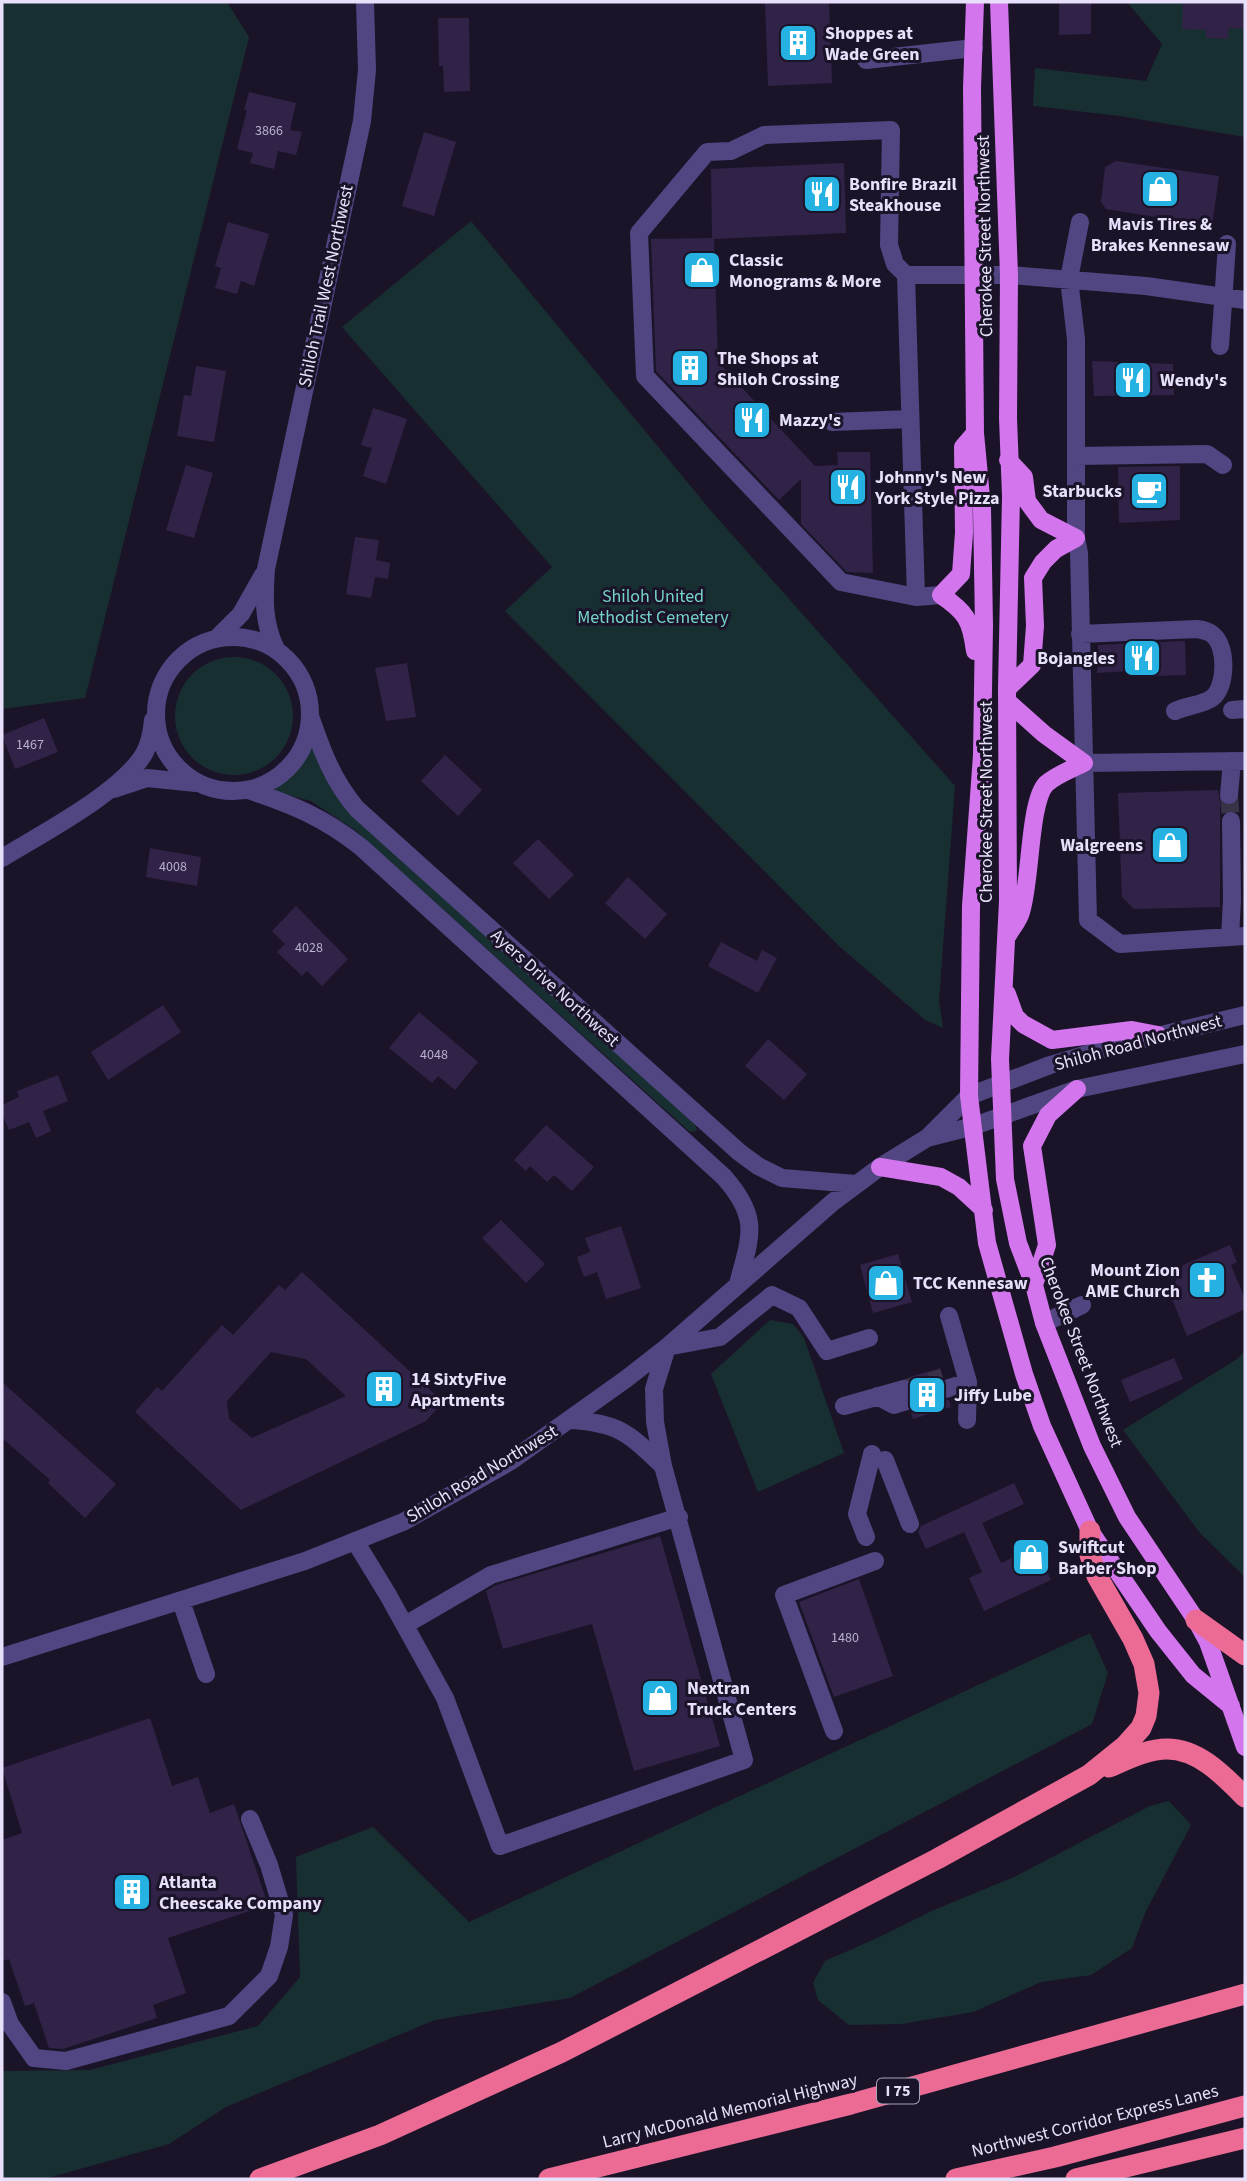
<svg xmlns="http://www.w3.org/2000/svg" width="1247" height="2181" font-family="'Source Sans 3',sans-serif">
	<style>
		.green { fill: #182f32 }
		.building { fill: #302347; fill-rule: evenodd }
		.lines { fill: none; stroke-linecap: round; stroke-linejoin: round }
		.minor-tunnel { stroke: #3a3348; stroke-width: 18; stroke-dasharray: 18 9; stroke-linecap: butt }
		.minor { stroke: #514682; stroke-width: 18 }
		.major { stroke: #d375ed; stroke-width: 18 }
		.highway { stroke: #eb6b94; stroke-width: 21 }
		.labels { text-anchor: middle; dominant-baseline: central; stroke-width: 6; stroke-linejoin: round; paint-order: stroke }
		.number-label { font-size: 14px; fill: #bab1ce }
		.shield { fill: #1b1429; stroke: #aaa3bc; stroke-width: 2 }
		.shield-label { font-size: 16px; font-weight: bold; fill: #e8e0fb }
		.poi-label { font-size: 18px; font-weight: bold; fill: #e8e0fb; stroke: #1b1429; text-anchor: start }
		.street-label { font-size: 18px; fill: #e8e0fb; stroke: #1b1429 }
		.park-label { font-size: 18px; fill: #74d3ca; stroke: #1b1429 }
	</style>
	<rect width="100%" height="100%" fill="#1b1429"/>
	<path class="green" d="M2,2H227L249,37L85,698L2,709Z
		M1127,2H1245V137L1120,116L1033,106L1035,68L1146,81L1162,44Z
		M471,221L712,512L955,786L939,1000L943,1028L925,1020L839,946L505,611L552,567L342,327Z
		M175 716a59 59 0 1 1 118 0a59 59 0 1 1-118 0Z
		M314,745L322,770L336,796L695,1124L697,1130L693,1132L689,1131L355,830L311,801L273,791L298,770Z
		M770,1320L793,1324L804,1338L844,1453L758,1492L711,1374Z
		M1245,1351V1577L1200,1533L1123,1430L1237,1359Z
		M1090,1633L1108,1673L1092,1724L570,1998L435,2020L226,2107L169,2144L44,2179H2V2071L90,2070L258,2026L300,1977L296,1857L373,1827L469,1922Z
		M1169,1801L1191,1825L1145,1913L1132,1948L1091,1975L1041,1982L973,2012L901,2024L849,2025L818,2000L813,1983L825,1961L875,1939L934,1910L1014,1877L1150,1806Z"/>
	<path class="building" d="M765,2H829L832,83L768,86Z
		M1059,2H1091V34L1059,35Z
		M1183,2H1245V29L1229,28L1228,39L1206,38V30L1182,29Z
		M438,18H469L470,91L444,92L443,66H439Z
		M249,92L296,103L290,130L302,132L296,155L278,151L274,169L250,163L253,153L237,149L247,110H244Z
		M424,132L456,142L434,216L402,206Z
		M1116,161L1219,176L1212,226L1106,209L1101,202L1105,167Z
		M844,163L846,233L714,239L718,362L815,466L838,465L837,452H870L873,573L847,572L801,524V479L779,500L656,371L651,239L712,238L711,169Z
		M228,222L269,234L254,286L241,281L237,294L215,288L221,268L215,266Z
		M1092,361L1173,364L1174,395L1094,396Z
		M196,366L226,371L214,442L177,436L184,395L191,396Z
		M373,408L407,419L386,484L363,476L372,448L361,445Z
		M186,465L213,473L194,538L166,530Z
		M1180,466V520L1119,523L1118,467Z
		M355,537L379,540L376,560L390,563L388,579L375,577L371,598L346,594Z
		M1185,641L1186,675L1129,677V671L1097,673L1098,645Z
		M407,663L416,717L386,721L375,668Z
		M44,718L58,752L15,769L2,735Z
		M445,755L482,790L458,816L421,781Z
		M1218,790L1220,802V907L1134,909L1122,897L1118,793Z
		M538,839L574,875L549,899L513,863Z
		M150,848L201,857L197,886L146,877Z
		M628,877L667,914L645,939L605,903Z
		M296,906L348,959L322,986L307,971L302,976L277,952L285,944L272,931Z
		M721,942L757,961L762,950L777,958L758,993L708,966Z
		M163,1005L181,1032L108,1080L91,1052Z
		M419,1012L478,1062L455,1090L438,1076L432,1083L389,1048Z
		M768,1039L807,1074L784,1100L745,1066Z
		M58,1075L68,1101L43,1111L51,1131L36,1138L29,1122L9,1130L2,1114V1105L19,1097L17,1091Z
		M546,1125L594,1167L572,1191L554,1175L547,1182L530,1166L526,1171L514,1160Z
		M501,1220L545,1264L526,1283L482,1238Z
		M621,1226L641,1288L606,1299L597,1272L584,1277L577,1257L590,1252L585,1238Z
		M1230,1245L1237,1262L1231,1265L1245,1299V1309L1187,1336L1170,1294L1183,1265Z
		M898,1254L912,1302L873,1313L860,1265Z
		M302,1272L443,1402L426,1421L241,1510L135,1412L157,1387L162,1391L222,1325L233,1335L279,1285L285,1290ZM271,1352L306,1359L346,1396L252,1438L229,1419L227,1401Z
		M1174,1358L1183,1379L1130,1402L1121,1380Z
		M940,1368L943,1378L937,1382L935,1392L939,1398L949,1400L951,1407L913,1419L911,1412L916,1408L918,1398L915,1393V1385L907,1378Z
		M2,1382L116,1484L85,1518L48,1483L50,1480L2,1438Z
		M1014,1483L1024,1504L982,1523L1001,1563L1036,1547L1051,1580L984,1611L969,1578L982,1572L964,1532L926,1549L918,1532L921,1526Z
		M660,1536L720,1746L634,1771L592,1624L503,1649L486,1591L496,1585Z
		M859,1579L893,1676L834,1697L799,1602Z
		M150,1718L172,1786L198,1777L210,1813L234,1804L268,1905L168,1938L186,1993L153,2005L157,2018L63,2049L49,2048L34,2003L25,2006L9,1959L2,1961V1840L22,1833L2,1768Z"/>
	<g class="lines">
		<path class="minor-tunnel" d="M1229,795L1231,821
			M904,1389L943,1378"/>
		<path class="minor" d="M866,60L974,48
			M1080,222L1069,279L1076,339V538L1079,553L1088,920L1120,944L1245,936
			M906,275H1009L1146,286L1245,300
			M1220,346L1227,244
			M832,422L910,419
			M1076,456L1207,454L1223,465
			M916,597L841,582L645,376L639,233L707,152L731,151L764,135L891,130L889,245L895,264L906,275L916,597L941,595
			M1080,634L1197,629C1203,630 1209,631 1213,635C1227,646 1227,687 1212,698C1205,704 1186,706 1175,711
			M156 714a77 77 0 1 1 154 0a77 77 0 1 1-154 0Z
			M217,638L241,614L263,575
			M276,649C263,623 264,598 266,569L362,121L367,70L365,2
			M1232,710L1245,709
			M310,716C322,751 333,781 357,809L739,1152L758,1166L782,1178L856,1184
			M1084,763L1245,761
			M114,789L147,778L196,783
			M248,790C293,805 323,817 361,847L724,1177C760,1218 751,1235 738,1284
			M1229,795L1232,761
			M2,858C41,834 124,791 145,752C150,742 152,731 153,720
			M1230,937L1232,900L1231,821
			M927,1138L974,1126L1077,1089L1245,1054
			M949,1316L968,1382L967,1420
			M1044,1323L1082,1305
			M946,1389L968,1382
			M877,1396L894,1405L907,1401
			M844,1406L904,1389
			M571,1420C620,1423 629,1434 663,1466
			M885,1460L910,1524
			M866,1537L857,1514L872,1454
			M355,1541L388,1595L445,1698L500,1846L744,1760L663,1466L655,1422L654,1389L667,1347L720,1337L772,1295L799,1308L827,1351L869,1338
			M181,1601L206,1674
			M405,1625L491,1575L679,1517
			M2,1657L305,1561L403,1522L511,1461L626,1379L667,1347L833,1202L880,1167L927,1138L969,1096L1050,1065L1107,1048L1245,1015
			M834,1731L784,1595L875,1561
			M2,2002L10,2024L34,2058L66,2061L229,2016L269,1976L279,1947L284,1915L269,1865L250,1819"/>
		<path class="major" d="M975,2L972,88L975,433L982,508L984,625L982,755L971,906L969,1096L987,1243L1024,1374L1042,1426L1090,1531L1158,1631L1193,1675L1231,1706
			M999,2L1009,275L1008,418L1011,496L1007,689L1008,901L1000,1059L1005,1179L1018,1243L1034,1285L1044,1323L1092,1446L1127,1517L1196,1620L1208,1642L1245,1747
			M1008,460L1024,477L1027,501L1041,520L1076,538
			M975,651C971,620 966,612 941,595L961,574L964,533L963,447L975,433
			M1007,689L1032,665L1035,626L1033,578L1043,562L1056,549L1076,538
			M1007,701L1044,734L1084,763C1072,769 1056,775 1046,784C1029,802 1031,882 1021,912C1019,920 1012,928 1008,935
			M1007,994L1015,1016L1023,1024L1052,1040L1132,1030L1158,1035
			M880,1167L941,1177L959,1187L984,1210
			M1034,1285L1047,1245L1032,1146L1048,1115L1077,1089"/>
		<path class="highway" d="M1196,1620L1245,1655
			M1109,1767C1126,1760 1147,1749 1167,1749C1199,1749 1224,1776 1245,1797
			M260,2179L380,2135L562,2052L937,1859L1089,1775L1125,1746L1141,1728L1146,1716L1149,1693L1144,1664L1133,1639L1097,1576L1090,1555V1531
			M549,2179L851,2104L1245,1994
			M956,2179L1055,2157L1245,2106
			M1076,2179L1245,2138"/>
	</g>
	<defs>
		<g id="building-square" transform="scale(2.0125)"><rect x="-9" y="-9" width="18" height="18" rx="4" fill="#25b2e2" stroke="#1b1429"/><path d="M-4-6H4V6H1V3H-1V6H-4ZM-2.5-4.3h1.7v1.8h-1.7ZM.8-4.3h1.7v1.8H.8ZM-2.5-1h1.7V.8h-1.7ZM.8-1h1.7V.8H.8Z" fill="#fff"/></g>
		<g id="shop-square" transform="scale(2.0125)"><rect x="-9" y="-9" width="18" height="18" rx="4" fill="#25b2e2" stroke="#1b1429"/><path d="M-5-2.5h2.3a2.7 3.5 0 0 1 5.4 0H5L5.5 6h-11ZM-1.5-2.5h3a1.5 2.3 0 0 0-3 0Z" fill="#fff"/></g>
		<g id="restaurant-square" transform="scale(2.0125)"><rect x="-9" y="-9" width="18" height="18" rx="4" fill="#25b2e2" stroke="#1b1429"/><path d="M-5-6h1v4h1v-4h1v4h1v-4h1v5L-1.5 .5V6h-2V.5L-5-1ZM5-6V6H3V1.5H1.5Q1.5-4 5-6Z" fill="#fff"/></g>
		<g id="cafe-square" transform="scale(2.0125)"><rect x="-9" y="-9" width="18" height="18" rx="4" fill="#25b2e2" stroke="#1b1429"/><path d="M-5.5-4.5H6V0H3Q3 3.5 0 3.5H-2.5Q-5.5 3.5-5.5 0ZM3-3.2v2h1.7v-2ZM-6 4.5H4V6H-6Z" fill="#fff"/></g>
		<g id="church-square" transform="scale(2.0125)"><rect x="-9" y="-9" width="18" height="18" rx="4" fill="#25b2e2" stroke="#1b1429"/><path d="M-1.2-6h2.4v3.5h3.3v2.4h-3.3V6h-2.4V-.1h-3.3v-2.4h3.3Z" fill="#fff"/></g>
	</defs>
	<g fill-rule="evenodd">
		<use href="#building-square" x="798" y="43"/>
		<use href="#shop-square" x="1160" y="189"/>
		<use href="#restaurant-square" x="822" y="194"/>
		<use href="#shop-square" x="702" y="270"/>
		<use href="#building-square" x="690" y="368"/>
		<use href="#restaurant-square" x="1133" y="380"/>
		<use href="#restaurant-square" x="752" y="420"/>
		<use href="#restaurant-square" x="848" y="487"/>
		<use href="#cafe-square" x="1149" y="491"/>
		<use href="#restaurant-square" x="1142" y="658"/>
		<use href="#shop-square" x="1170" y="845"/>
		<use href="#church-square" x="1207" y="1280"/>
		<use href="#shop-square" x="886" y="1283"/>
		<use href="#building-square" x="384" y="1389"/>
		<use href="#building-square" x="927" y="1395"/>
		<use href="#shop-square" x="1031" y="1557"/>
		<use href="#shop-square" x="660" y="1698"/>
		<use href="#building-square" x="132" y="1892"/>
	</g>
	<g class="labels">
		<g class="number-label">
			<text x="269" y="131">3866</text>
			<text x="30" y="745">1467</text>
			<text x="173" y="867">4008</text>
			<text x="309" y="948">4028</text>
			<text x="434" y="1055">4048</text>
			<text x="845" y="1638">1480</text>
		</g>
		<rect class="shield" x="877" y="2078.5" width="42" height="25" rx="5"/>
		<g class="shield-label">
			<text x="898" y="2091">I 75</text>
		</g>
		<g class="poi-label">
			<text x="825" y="33">Shoppes at<tspan x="825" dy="21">Wade Green</tspan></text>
			<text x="849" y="184">Bonfire Brazil<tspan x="849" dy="21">Steakhouse</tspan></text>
			<text x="1160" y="224" text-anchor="middle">Mavis Tires &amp;<tspan x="1160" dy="21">Brakes Kennesaw</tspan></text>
			<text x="729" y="260">Classic<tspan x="729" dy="21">Monograms &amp; More</tspan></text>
			<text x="717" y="358">The Shops at<tspan x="717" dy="21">Shiloh Crossing</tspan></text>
			<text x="1160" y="380">Wendy's</text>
			<text x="779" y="420">Mazzy's</text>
			<text x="875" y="477">Johnny's New<tspan x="875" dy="21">York Style Pizza</tspan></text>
			<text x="1122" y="491" text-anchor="end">Starbucks</text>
			<text x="1115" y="658" text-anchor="end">Bojangles</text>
			<text x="1143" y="845" text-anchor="end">Walgreens</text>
			<text x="1180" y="1270" text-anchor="end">Mount Zion<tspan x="1180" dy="21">AME Church</tspan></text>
			<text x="913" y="1283">TCC Kennesaw</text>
			<text x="411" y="1379">14 SixtyFive<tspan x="411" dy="21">Apartments</tspan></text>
			<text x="954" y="1395">Jiffy Lube</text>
			<text x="1058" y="1547">Swiftcut<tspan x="1058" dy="21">Barber Shop</tspan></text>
			<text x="687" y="1688">Nextran<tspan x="687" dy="21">Truck Centers</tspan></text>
			<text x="159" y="1882">Atlanta<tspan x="159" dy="21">Cheescake Company</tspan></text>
		</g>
		<g class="street-label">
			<text transform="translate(985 236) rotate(-91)">Cherokee Street Northwest</text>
			<text transform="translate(326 286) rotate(-78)">Shiloh Trail West Northwest</text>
			<text transform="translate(986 802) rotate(-90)">Cherokee Street Northwest</text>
			<text transform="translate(555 988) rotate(42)">Ayers Drive Northwest</text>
			<text transform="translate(1138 1043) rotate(-15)">Shiloh Road Northwest</text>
			<text transform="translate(1081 1352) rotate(69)">Cherokee Street Northwest</text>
			<text transform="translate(482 1474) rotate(-31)">Shiloh Road Northwest</text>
			<text transform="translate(730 2111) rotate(-14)">Larry McDonald Memorial Highway</text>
			<text transform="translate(1095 2121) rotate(-14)">Northwest Corridor Express Lanes</text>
		</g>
		<g class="park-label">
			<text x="653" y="596">Shiloh United<tspan x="653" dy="21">Methodist Cemetery</tspan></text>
		</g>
	</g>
	<rect width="1247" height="2181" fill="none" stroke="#e8e0fb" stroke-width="7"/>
</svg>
